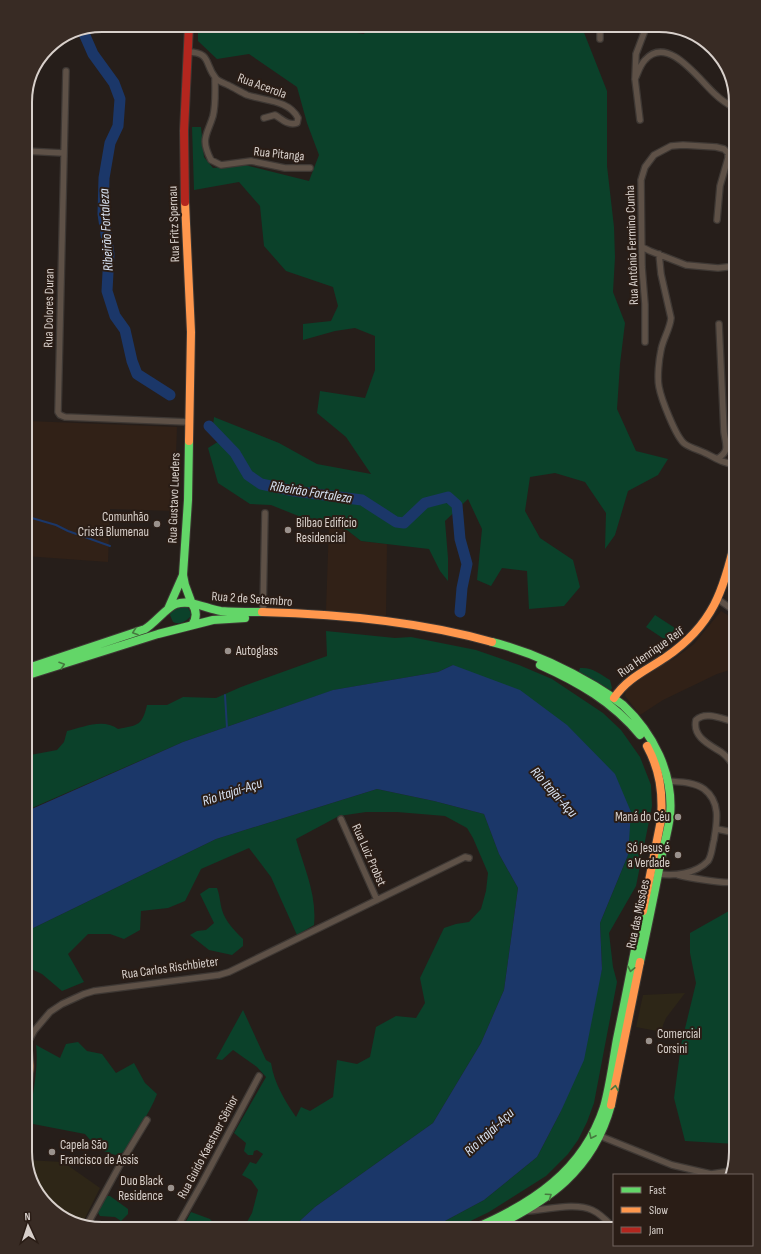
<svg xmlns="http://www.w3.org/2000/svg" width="761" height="1254" font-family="'Sofia Sans Condensed',sans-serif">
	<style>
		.commercial { fill: #2d2617 }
		.built { fill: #312117 }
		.education { fill: #2e2617 }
		.green { fill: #0b412a }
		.water { fill: #1b3769 }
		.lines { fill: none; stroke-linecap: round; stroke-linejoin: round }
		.stream { stroke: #1b3769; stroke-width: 2 }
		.river { stroke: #1b3769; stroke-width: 11 }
		.street-casing { stroke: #3e3834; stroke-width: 8 }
		.fast-casing { stroke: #3e3834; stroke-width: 10 }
		.slow-casing { stroke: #3e3834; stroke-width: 10 }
		.jam-casing { stroke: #3e3834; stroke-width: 10 }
		.street { stroke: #5e5147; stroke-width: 5.5 }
		.fast { stroke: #63d668; stroke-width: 8 }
		.slow { stroke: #ff974d; stroke-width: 8 }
		.jam { stroke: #b3261e; stroke-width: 8 }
		.oneway { stroke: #467a3f }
		.poi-dot { fill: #9a928d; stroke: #2a1d16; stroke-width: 1.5 }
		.labels { text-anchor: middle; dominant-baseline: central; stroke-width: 4; stroke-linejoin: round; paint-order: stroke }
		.street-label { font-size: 13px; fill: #d8d0cb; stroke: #2a1d16 }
		.poi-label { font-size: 13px; fill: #d8d0cb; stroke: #2a1d16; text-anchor: end }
		.water-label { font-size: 14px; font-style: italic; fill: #dae5f6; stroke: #2a1d16 }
		.rim { fill: none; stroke: #d8d0cb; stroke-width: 2 }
	</style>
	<rect width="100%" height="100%" fill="#261e1a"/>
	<path class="commercial" d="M685,993L666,1018L663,1025L662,1032L636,1027L643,995Z"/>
	<path class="built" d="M28,421L177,427L174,511L110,509L108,562L25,556V497Z
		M329,525L347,530L361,541L387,544L386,616L326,610Z
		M721,611L736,620V668L717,674L663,700L640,715L625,696L626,685L675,658L694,644Z"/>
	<path class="education" d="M27,1160L63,1162L100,1188L82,1224L59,1216L33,1186Z"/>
	<path class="green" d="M198,25H267L286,27L296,25H342L343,31L364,34L368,25H581L607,91V166L614,227L615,257L613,292L625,323L620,364L617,409L636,451L668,459L658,475L628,491L615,535L605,549L606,513L585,482L555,473L530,477L525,511L540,538L573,560L580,587L564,606L529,609L527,571L502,568L491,586L477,580L482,529L468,499L445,521L448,558V581L440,571L429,549L361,541L347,530L306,519L271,505L250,504L218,483L208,448L224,438L213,426L214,417L279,443L317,464L371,474L346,437L317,413L320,391L365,398L375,370V336L355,328L335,331L303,340V324L331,321L338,306L333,287L286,271L264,246L260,206L239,182L194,190L192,127H201L204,157L213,168L245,165L309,181L319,155L307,123L297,87L249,54L217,59L198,41Z
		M183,606L188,608L191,613L190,617C185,622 180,625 173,622L170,615C173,609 176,607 183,606Z
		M655,615L675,628L667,641L646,627Z
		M326,631L395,638L411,637L476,650L519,665L552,679L603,713L621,730L640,757L651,785L652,806L636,886L609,933L613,967L617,982L594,1103L587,1122L578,1140L568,1154L546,1176L489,1212L454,1229H430L484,1200L537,1157L561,1111L602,969L600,923L628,855L453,665L438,672L334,690L183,742L25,811V756L57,750L64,742L67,731C84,727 103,718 118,729C138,725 142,726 147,705H167L183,697L216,698L241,687L327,656Z
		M580,668C592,667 600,674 610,680L612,688L610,692L578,674Z
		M377,789L434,801L484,814L499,854L518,888L504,990L481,1043L433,1123L315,1207L291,1229H243L252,1213L258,1190L251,1180L242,1175L250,1162L256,1164L263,1154L257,1150L254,1151L253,1155H248L244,1151L246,1143L234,1133L266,1077L257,1067L233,1050L222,1060L216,1059L243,1010L266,1060L271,1063C274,1083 285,1101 296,1117L301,1107L310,1111L333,1097L337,1060L357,1064L370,1057L376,1027L396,1016L416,1018L425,1003L420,978L444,928L456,924L469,922L481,909L486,891L488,873L473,838L467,828L445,816L397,812H366L339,816L296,839C304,868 317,894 314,925L297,935L271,877L249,848L201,869L185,901L168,908L141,911L140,930L124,939L110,934H88L68,954L84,982L62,991L42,974L25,966V932L216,839Z
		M209,888H217C220,896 220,903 222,910C225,921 235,931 243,939V946L232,955L209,950L190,935L197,931L206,930L214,923L200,894Z
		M736,907V1144L685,1141L674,1098L681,1045L696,983L690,953V933Z
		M78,1042L87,1051L102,1054L116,1073L134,1063L145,1083L157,1094C149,1115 135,1133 124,1152L115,1155L98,1149L85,1134L28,1123C32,1099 39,1068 36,1045L60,1058L66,1044Z
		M106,1196H110L128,1209V1214L121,1221L115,1217L100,1216L97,1211Z
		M191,1212L210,1219L219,1229H182Z"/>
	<path class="water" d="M453,665L520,690L567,725L615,774L631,812L628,855L600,923L602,969L584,1060L561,1111L537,1157L484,1200L430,1229H291L315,1207L433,1123L481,1043L504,990L518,888L499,854L484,814L434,801L377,789L216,839L25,932V812L183,742L333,690L438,672Z"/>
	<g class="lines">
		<path class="stream" d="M25,516L56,525L68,531L110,546
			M225,695L227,728"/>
		<path class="river" d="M82,29L93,54L114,83L120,99L118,126L110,143L104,178L103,214L109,254L107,291L115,316L125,330L132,361L137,374L170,395
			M209,426L235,453L248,475L261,484L294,491L362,500L396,522L404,523L425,503L448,497L457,505L460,539L467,564L462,588L460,612"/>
		<g class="street-casing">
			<path id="street" d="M600,39V25
				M188,52C211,52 205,65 215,77C217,81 224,83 228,85C234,88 241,92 247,95C265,101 289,100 298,118L297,123C288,126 282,119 275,115L264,118
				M66,71L58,412L60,415L65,417L189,422
				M215,78C215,90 216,104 213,116C207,136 200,138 211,160L221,165L251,161L285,168H310
				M635,79C638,73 640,65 645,60C668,34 699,80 716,95C721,100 729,105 736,109
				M640,120L635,79L636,54L647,25
				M25,151L63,153
				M642,247L650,251L686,265L718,268L736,266
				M659,254L661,274L671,318C670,329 663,339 661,350C659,359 657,378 659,387C661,398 676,438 685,444C691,448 699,450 705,453C714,457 725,465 736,464
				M645,342V304L642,267L641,180L645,167L654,155L671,146L683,145L716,147L724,149L728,153V158L720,186L717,220
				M717,459C730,451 726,446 724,432L719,324
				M719,600L736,612
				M263,612L265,513
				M736,769C732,763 727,756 721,752C710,745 692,737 696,720C706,710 724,720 736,722
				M341,819L377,900
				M717,829L736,833
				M659,874C674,876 696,874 708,861C712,855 712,847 714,840C717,822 721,802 704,789C694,782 680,782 668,781
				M678,875C686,877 724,884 731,882C733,881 734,879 736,878
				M27,1044L34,1031L50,1012L62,1004L84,994L94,991L219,975L229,972L465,857L469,858
				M600,1136L672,1165L711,1174L731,1171
				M527,1211C546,1210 575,1202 592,1210C601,1214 607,1221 614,1228
				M87,1225L121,1163L147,1120
				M176,1229L202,1183L259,1076"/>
		</g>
		<g class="fast-casing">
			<path id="fast" d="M189,441L188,500L183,575L185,585L192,604
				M192,604C197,611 197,618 192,625
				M168,609L183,575
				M492,642C528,651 563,667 595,686C605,692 614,698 623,705C653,733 674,774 670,816C668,832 663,848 660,864C654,896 647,929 640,962
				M540,665C578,682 613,702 640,735
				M25,669L145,629C155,623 167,607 176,604C190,599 207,609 221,611C235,612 248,612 262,612
				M25,676L158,634L213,620L245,618
				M473,1229C532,1204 583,1171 604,1107C610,1086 613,1061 617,1039C626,996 634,953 643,911
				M490,1229C548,1201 593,1171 611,1105"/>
		</g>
		<g class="slow-casing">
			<path id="slow" d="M185,202L191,332L189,441
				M262,612C339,614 418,621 492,642
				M614,698C627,678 647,670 666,657C713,625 724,590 736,537
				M643,911L661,820C663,793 660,770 647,746
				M25,1041C33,1060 28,1084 25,1104
				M611,1105L640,962"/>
		</g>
		<g class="jam-casing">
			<path id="jam" d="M185,202L184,131L189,25"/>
		</g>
		<use href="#street" class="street"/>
		<use href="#fast" class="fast"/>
		<use href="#slow" class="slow"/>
		<use href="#jam" class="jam"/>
	</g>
	<defs><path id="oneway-chevron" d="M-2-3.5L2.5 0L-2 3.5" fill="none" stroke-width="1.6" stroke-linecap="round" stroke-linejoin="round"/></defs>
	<g class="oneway">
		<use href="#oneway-chevron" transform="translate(135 632) rotate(161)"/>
		<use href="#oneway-chevron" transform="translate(62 665) rotate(-18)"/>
		<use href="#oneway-chevron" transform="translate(631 969) rotate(102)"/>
		<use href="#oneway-chevron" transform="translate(615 1088) rotate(-80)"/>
		<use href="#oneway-chevron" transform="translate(592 1136) rotate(115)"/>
		<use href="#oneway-chevron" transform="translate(549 1196) rotate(-35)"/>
	</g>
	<g class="poi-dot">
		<circle cx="157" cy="524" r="4"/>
		<circle cx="288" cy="530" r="4"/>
		<circle cx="228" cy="651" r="4"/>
		<circle cx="678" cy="817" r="4"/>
		<circle cx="678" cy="855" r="4"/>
		<circle cx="649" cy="1041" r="4"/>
		<circle cx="52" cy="1152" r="4"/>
		<circle cx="171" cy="1188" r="4"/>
	</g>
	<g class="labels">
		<g class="street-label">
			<text transform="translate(262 86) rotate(20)">Rua Acerola</text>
			<text transform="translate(279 154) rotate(6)">Rua Pitanga</text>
			<text transform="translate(174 224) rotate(-92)">Rua Fritz Spernau</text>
			<text transform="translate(632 245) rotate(-92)">Rua Antônio Fermino Cunha</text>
			<text transform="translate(49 308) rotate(-89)">Rua Dolores Duran</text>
			<text transform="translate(174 498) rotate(-88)">Rua Gustavo Lueders</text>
			<text transform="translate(252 599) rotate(4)">Rua 2 de Setembro</text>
			<text transform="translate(651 652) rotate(-35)">Rua Henrique Reif</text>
			<text transform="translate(369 855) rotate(66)">Rua Luiz Probst</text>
			<text transform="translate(638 914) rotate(-78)">Rua das Missões</text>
			<text transform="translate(170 968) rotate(-8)">Rua Carlos Rischbieter</text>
			<text transform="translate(208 1147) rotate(-62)">Rua Guido Kaestner Sênior</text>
		</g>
		<g class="poi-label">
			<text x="149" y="517">Comunhão<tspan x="149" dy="15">Cristã Blumenau</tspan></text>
			<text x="296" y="523" text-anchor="start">Bilbao Edifício<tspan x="296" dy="15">Residencial</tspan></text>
			<text x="236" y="651" text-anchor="start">Autoglass</text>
			<text x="670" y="817">Maná do Céu</text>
			<text x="670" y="848">Só Jesus é<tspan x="670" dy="15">a Verdade</tspan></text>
			<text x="657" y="1034" text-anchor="start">Comercial<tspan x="657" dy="15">Corsini</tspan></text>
			<text x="60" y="1145" text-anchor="start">Capela São<tspan x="60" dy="15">Francisco de Assis</tspan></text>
			<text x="163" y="1181">Duo Black<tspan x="163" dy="15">Residence</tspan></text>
		</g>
		<g class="water-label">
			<text transform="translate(106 230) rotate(-93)">Ribeirão Fortaleza</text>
			<text transform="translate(311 492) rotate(9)">Ribeirão Fortaleza</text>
			<text transform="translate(232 792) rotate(-18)">Rio Itajaí-Açu</text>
			<text transform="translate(554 792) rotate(48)">Rio Itajaí-Açu</text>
			<text transform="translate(489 1132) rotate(-43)">Rio Itajaí-Açu</text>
		</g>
	</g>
	<path d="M0 0H761V1254H0ZM102 32H659A70 70 0 0 1 729 102V1152A70 70 0 0 1 659 1222H102A70 70 0 0 1 32 1152V102A70 70 0 0 1 102 32Z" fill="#382b24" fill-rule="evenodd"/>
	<path class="rim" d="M102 32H659A70 70 0 0 1 729 102V1152A70 70 0 0 1 659 1222H102A70 70 0 0 1 32 1152V102A70 70 0 0 1 102 32Z"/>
	<rect x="613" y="1174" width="140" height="72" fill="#2a1d16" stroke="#70655e"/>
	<rect x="621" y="1187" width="20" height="6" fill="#63d668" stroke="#70655e"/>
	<text x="649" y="1194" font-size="12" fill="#d8d0cb">Fast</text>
	<rect x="621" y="1207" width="20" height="6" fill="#ff974d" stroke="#70655e"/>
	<text x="649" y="1214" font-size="12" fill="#d8d0cb">Slow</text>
	<rect x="621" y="1227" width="20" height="6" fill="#b3261e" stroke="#70655e"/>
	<text x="649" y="1234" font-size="12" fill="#d8d0cb">Jam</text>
	<g transform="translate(28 1226) rotate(357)" stroke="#2a1d16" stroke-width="3" paint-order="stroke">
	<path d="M0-3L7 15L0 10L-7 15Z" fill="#d8d0cb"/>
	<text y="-6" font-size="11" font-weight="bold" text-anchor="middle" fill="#d8d0cb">N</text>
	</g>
</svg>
